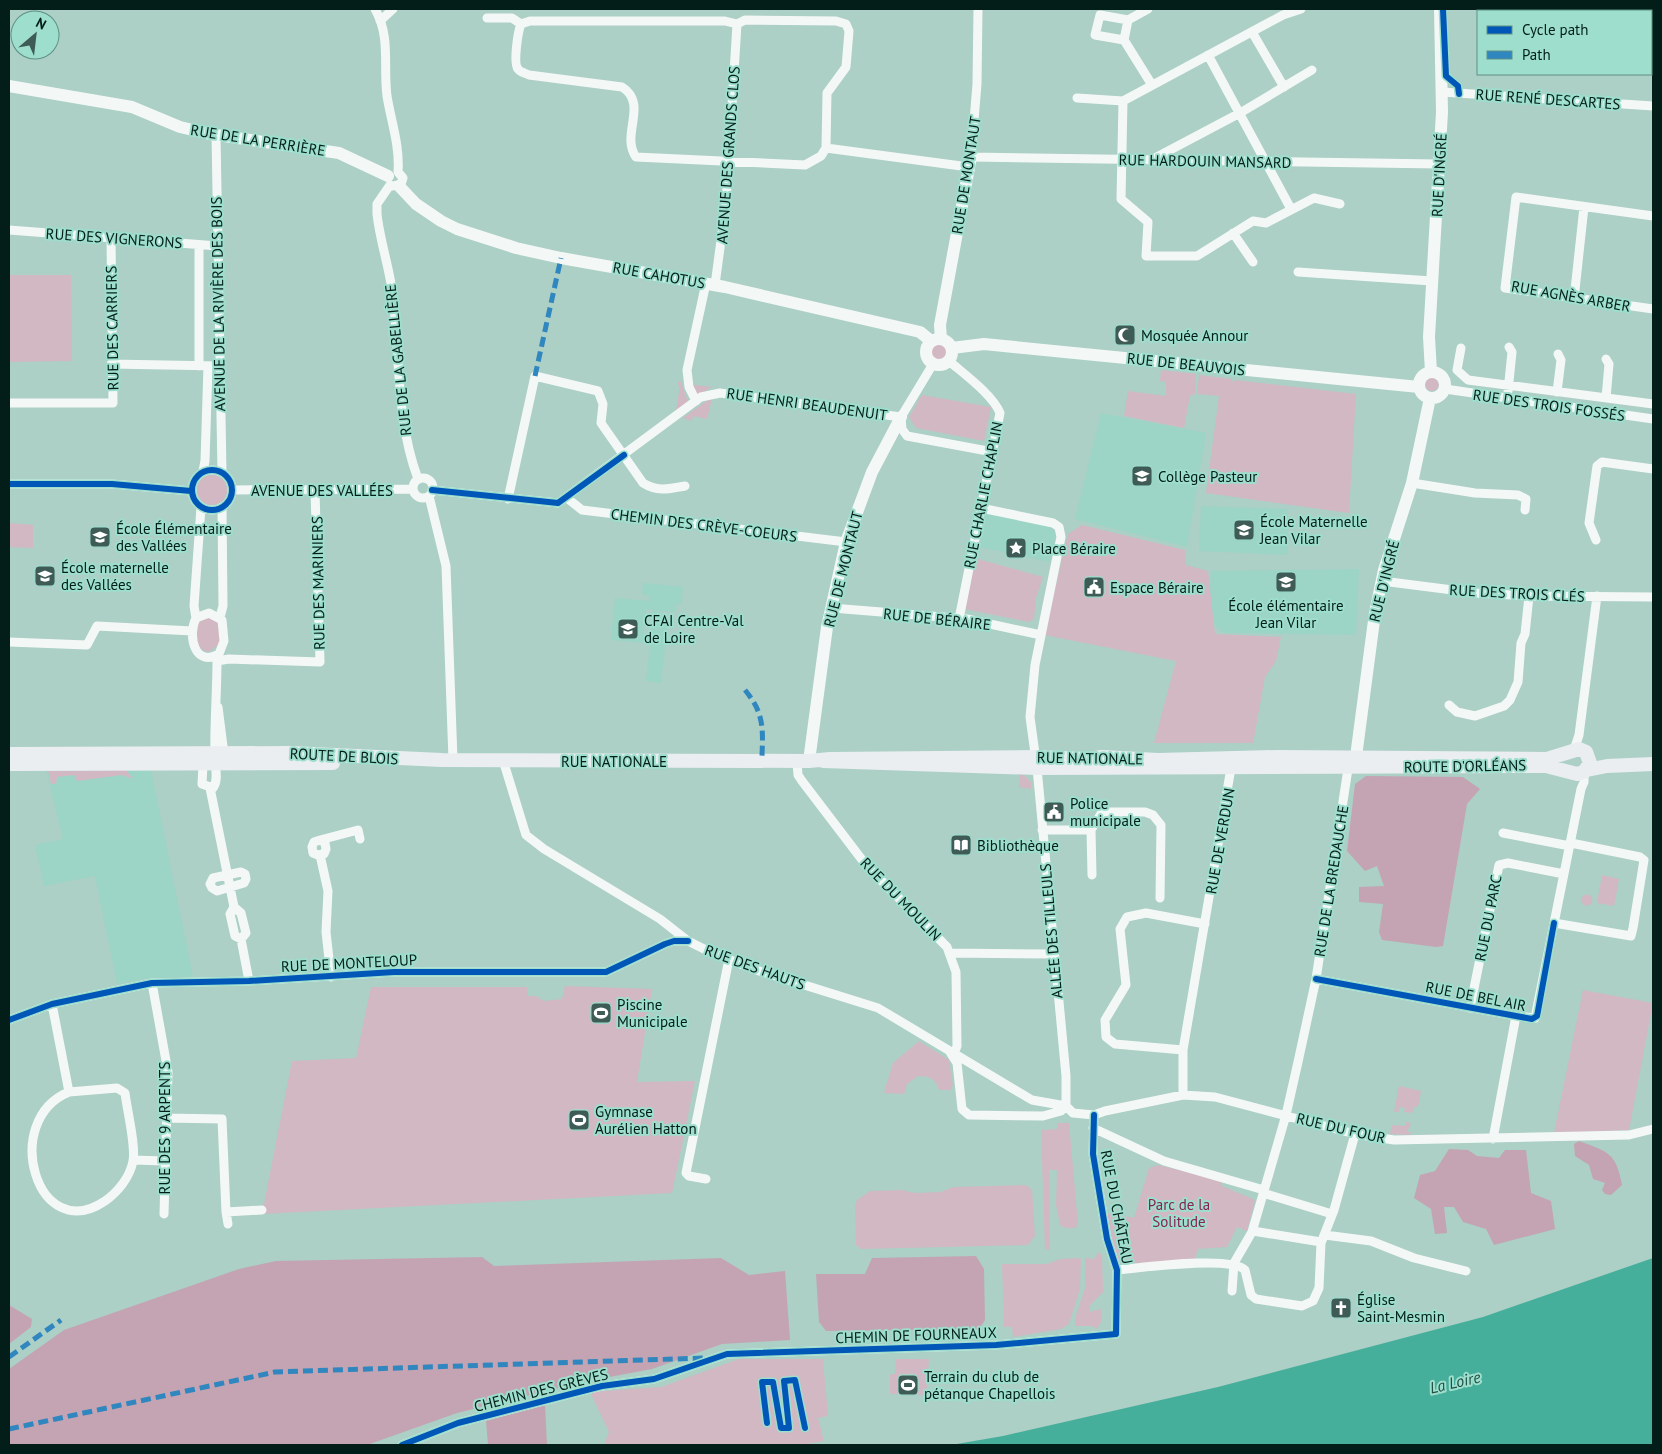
<svg xmlns="http://www.w3.org/2000/svg" width="1662" height="1454" font-family="'PT Sans',sans-serif">
	<style>
		.built { fill: #9cd4c6 }
		.green { fill: #d2b8c3 }
		.forest { fill: #c4a4b2 }
		.water { fill: #46af9b }
		.lines { fill: none; stroke-linecap: round; stroke-linejoin: round }
		.street { stroke: #f3f8f6; stroke-width: 9 }
		.secondary { stroke: #f3f8f6; stroke-width: 12 }
		.primary { stroke: #eaeef0; stroke-width: 14 }
		.quiet { stroke: #3086be; stroke-width: 5; stroke-dasharray: 10 5; stroke-linecap: butt }
		.cycleway-casing { stroke: #9ddecd; stroke-width: 9 }
		.cycleway { stroke: #0057b8; stroke-width: 6 }
		.labels { text-anchor: middle; dominant-baseline: central; stroke-width: 4; stroke-linejoin: round; paint-order: stroke }
		.street-label { font-size: 15px; fill: #031e18; stroke: #9ddecd }
		.poi-label { font-size: 15px; fill: #031e18; stroke: #9ddecd; text-anchor: start }
		.park-label { font-size: 15px; fill: #882252; stroke: #9ddecd }
		.water-label { font-size: 16px; font-style: italic; fill: #1e5145; stroke: #9ddecd }
	</style>
	<rect width="100%" height="100%" fill="#accfc6"/>
	<path class="built" d="M1101,413L1206,433L1187,547L1075,519Z
		M1201,506L1287,509L1288,555L1199,551Z
		M986,513L1047,525L1056,533L1050,562L980,547Z
		M1359,569L1356,635L1224,633L1216,626L1208,610L1211,571Z
		M643,583L683,587L681,605L676,604L675,612L657,611V613L661,612L662,616L668,617L661,683L646,681L654,610L646,609L643,643L611,640L615,598L649,601L650,595H642Z
		M46,770H151L193,977L151,978L117,984L95,876L44,886L35,845L63,839Z"/>
	<path class="green" d="M9,275H71L72,361L9,362Z
		M930 353a9 9 0 1 1 18 0a9 9 0 1 1-18 0Z
		M1161,370L1196,374L1195,394L1190,396L1184,428L1124,416L1128,391L1166,396V382L1160,381Z
		M1199,375L1232,379V382L1235,380L1356,394L1349,513L1206,493L1219,396L1197,394Z
		M1425 384a7 7 0 1 1 14 0a7 7 0 1 1-14 0Z
		M678,382H681L688,402L676,411L680,386L678,385Z
		M692,382L694,385L712,387L696,397Z
		M922,395L991,407L984,441L916,428L909,417Z
		M712,399L707,419L693,416L692,421L683,418L705,402Z
		M197 490a15 15 0 1 1 30 0a15 15 0 1 1-30 0Z
		M9,523L33,525V548L9,547Z
		M1082,525L1185,550L1186,565L1208,571L1215,634L1281,637L1276,661L1265,677L1253,743H1154L1176,661L1044,635L1068,534Z
		M974,558L1043,577L1036,598L1034,619L1029,622L964,609Z
		M211,617L220,624V643L209,652C194,650 194,633 199,621Z
		M126,770L133,779L122,775L77,781L74,775L57,777L56,784H51L48,771Z
		M1020,775H1024L1031,782V789L1019,787Z
		M1602,875L1619,879L1614,906L1597,903Z
		M1581.5 900a5.5 5.5 0 1 1 11 0a5.5 5.5 0 1 1-11 0Z
		M565,986L652,989L637,1082L695,1081L672,1193L262,1214L292,1061L356,1058L371,987H527L528,996H536L544,1001L562,999Z
		M1583,990L1653,1003L1629,1130L1554,1133Z
		M919,1041L949,1060L953,1086H951V1090H939C936,1079 930,1076 918,1076L907,1084L904,1094L884,1093L893,1063Z
		M1399,1086L1421,1091L1418,1107H1414L1412,1113L1404,1112L1405,1108L1400,1107L1398,1112H1394Z
		M1406,1122L1411,1123L1407,1132H1411L1410,1135L1390,1134L1392,1125L1405,1126Z
		M1057,1123H1069L1078,1224L1075,1228H1065L1060,1225L1056,1205L1057,1170H1049L1050,1250L1045,1249L1041,1130L1057,1129Z
		M1158,1165L1222,1180V1186L1255,1200L1247,1231L1237,1227L1227,1247L1198,1249L1194,1261L1118,1264L1107,1213L1134,1218L1149,1168Z
		M1026,1185L1032,1190L1035,1236L1028,1245L861,1249L856,1245L855,1207L857,1200L870,1191L902,1190L915,1193L941,1192L953,1187Z
		M1098,1253L1102,1254L1103,1292L1090,1305L1089,1312L1101,1309L1102,1320L1097,1329L1092,1326H1075V1318L1085,1288V1258L1094,1259Z
		M1077,1258L1081,1259L1080,1289L1069,1324L1061,1329L1013,1337L1012,1327H1004L1002,1264H1047L1060,1259Z
		M739,1359H823L828,1416L818,1418L824,1441L802,1445H604L609,1432L590,1392L661,1387Z
		M896,1359H929L926,1395L890,1394V1374H895Z"/>
	<path class="forest" d="M1366,776L1463,777L1480,789L1467,804L1443,946L1436,947L1382,940L1379,932L1383,904L1359,902V887L1384,886L1377,866L1365,871L1347,851L1355,784Z
		M1579,1141C1609,1152 1616,1153 1622,1185L1611,1195L1605,1194L1602,1190L1605,1183L1593,1179L1589,1165L1575,1156L1574,1144Z
		M1449,1149L1468,1150L1477,1156L1499,1158L1505,1150H1526L1531,1193L1551,1201L1555,1229L1494,1245L1486,1229L1463,1222L1454,1207H1444L1447,1233L1435,1234L1431,1209L1414,1198L1420,1175L1435,1171Z
		M976,1256L984,1269L985,1320L979,1329L826,1331L819,1322L816,1274H865L872,1258Z
		M482,1257L494,1266L721,1258L749,1275L785,1271L790,1340L722,1344L652,1369L588,1381L457,1413L367,1445H9V1369L64,1330L239,1269L276,1261Z
		M9,1305L32,1319L31,1327L9,1344Z
		M545,1405L547,1445H488L486,1421Z"/>
	<path class="water" d="M1653,1258V1445H951L1003,1436L1218,1387L1483,1317Z"/>
	<g class="lines">
		<path class="street" d="M375,9C391,37 383,65 387,96C391,121 400,146 398,172L403,178L401,184L393,186
			M978,9L977,84L971,157L1439,164
			M1301,9L1283,15L1123,101L1121,199L1148,222L1146,256H1197L1253,221L1266,223L1314,198L1340,204
			M487,18H512L521,24
			M1128,20L1148,9
			M380,21L393,9
			M737,24L725,21H530L521,24C518,31 513,63 518,69C520,72 525,73 529,75L622,87C649,104 620,135 636,157L805,165L821,156L826,148
			M737,24L745,20L836,21L846,24L849,31L846,67L827,93L826,148
			M1252,32L1284,87
			M1124,40L1128,20L1100,15L1095,35L1124,40L1152,85
			M1208,55L1291,209
			M1442,92L1653,106
			M1077,98L1123,101
			M216,135L222,472
			M826,148L969,167
			M1153,159L1240,113L1312,70
			M390,185L377,204V214C380,242 390,269 393,297C400,358 396,420 418,479
			M1653,216L1516,197L1505,288L1653,309
			M9,230L218,246
			M1233,233L1253,262
			M1298,272L1432,281
			M715,285L726,203L737,24
			M1574,299L1584,207
			M1461,348L1457,370L1468,380L1653,404
			M949,361C964,374 993,395 1000,413L959,619
			M111,364L219,366
			M933,364L901,417L902,429L907,436L993,452
			M199,366V245
			M1445,389L1653,419
			M1508,391L1512,352L1509,347
			M1557,392L1561,360L1558,354
			M1606,398L1609,364L1606,359
			M696,401L689,387L687,370L706,283
			M9,403H113L111,238
			M192 490a20 20 0 1 1 40 0a20 20 0 1 1-40 0Z
			M203,471L205,461L208,366
			M413 488a10 10 0 1 1 20 0a10 10 0 1 1-20 0Z
			M1412,483L1475,493L1518,495L1526,499L1525,510
			M9,484H112L191,491
			M232,490L413,489
			M432,490L558,503L701,397L720,393L901,417
			M429,496L446,566L453,760
			M567,498L582,510L846,542
			M508,499L535,376L598,391L603,404L601,423L643,483C657,492 669,489 685,486
			M981,508L1053,523L1059,527L1061,537L1035,665L1030,717L1037,768L1066,1076V1106
			M1596,540L1589,523L1597,466L1602,462L1653,469
			M1382,581L1476,593L1529,596L1653,597
			M832,608L967,619L1041,635
			M209,613L222,620L224,641L219,654C195,668 187,636 196,618Z
			M220,617L223,606L222,507
			M196,618L194,606L201,507
			M9,642L87,645L97,626L192,631
			M217,661L229,659L320,662L315,491
			M1449,705L1457,712L1475,716L1504,706L1510,700L1518,682L1521,643L1525,634L1529,596
			M218,707L224,754
			M1574,750L1579,735L1597,596
			M503,760L526,835L544,849L660,919L688,941L710,952L753,969L878,1008L1032,1100L1066,1106
			M797,761L798,775L802,781L866,865L947,947L956,972L957,1046L954,1054
			M203,765L202,784L213,788C219,780 215,768 215,758C214,725 217,694 217,661L215,656
			M210,788L234,907L230,914L235,936L241,939L246,933L241,913L234,907
			M1042,830H1091L1092,875
			M1091,830L1102,812H1145L1153,815L1161,825L1160,898
			M1503,833L1570,846
			M320,840L314,842L312,847L313,853L318,855L324,854L326,849L325,843L320,840L358,830L360,839
			M320,855L328,891L326,932L331,977
			M241,872L245,874L246,879L244,883L217,891L212,888L210,884L213,878Z
			M1554,923L1631,936L1633,928L1644,860L1640,857L1571,843
			M241,939L249,981
			M950,953L1053,954
			M1316,979L1516,1016L1535,1018L1581,789L1584,782V772
			M152,983L168,1072L164,1214
			M52,1004L69,1092C0,1120 37,1247 105,1201C118,1192 130,1177 133,1161C136,1146 127,1110 125,1093L117,1088L69,1092
			M1470,1008L1499,865L1508,863L1564,874
			M9,1020L52,1004L152,983L249,981L394,972H606L665,944L674,941H688
			M1183,1050L1115,1044L1106,1037L1105,1020L1126,985L1120,929L1127,917L1146,913L1205,924
			M950,1052L957,1063L962,1109L969,1115L1043,1116L1061,1111L1066,1106
			M1183,1095V1050L1232,762
			M1066,1106L1073,1113L1094,1115L1105,1111L1183,1095L1215,1097L1355,1134L1394,1140L1629,1135L1653,1129
			M166,1118L222,1119L226,1212L228,1224
			M1093,1128L1164,1161L1264,1190
			M1493,1139L1516,1016
			M133,1160L165,1161
			M706,1179L689,1176L686,1173L729,959
			M1263,1193L1332,1214
			M226,1212L262,1210
			M1253,1231L1321,1242
			M1325,1235L1371,1241L1414,1258L1466,1271
			M1117,1270C1140,1268 1231,1255 1245,1270L1251,1295L1256,1299L1302,1306L1313,1301L1319,1288L1321,1243L1334,1210L1355,1134
			M1232,1291L1234,1263L1252,1232L1286,1115L1298,1062L1316,979L1349,762
			M402,1445L458,1423L602,1386L654,1379L727,1354L996,1345L1116,1334L1117,1270L1107,1239L1093,1154L1094,1115"/>
		<path class="secondary" d="M9,86L132,107L180,127L210,134L339,153L388,176
			M399,186L416,204L441,221L457,229L516,248L561,258L725,287L920,332L931,341
			M926 352a13 13 0 1 1 26 0a13 13 0 1 1-26 0Z
			M941,339L940,325L971,157
			M952,348L984,344L1419,387
			M1419 385a13 13 0 1 1 26 0a13 13 0 1 1-26 0Z
			M1431,372L1429,337L1442,112L1440,9
			M809,761L827,627L846,542L872,472L901,417
			M1357,767V749L1375,613L1384,570L1412,483L1430,398"/>
		<path class="primary" d="M9,754L291,753L442,760L809,761L830,759L1035,757L1087,759L1102,757L1158,760L1277,757L1547,759L1579,749L1586,752L1590,763L1584,772L1577,774L1546,766L1037,768L823,761
			M9,764L333,763
			M1587,770L1607,766L1653,764"/>
		<path class="quiet" d="M535,376L561,258
			M745,690C764,713 763,728 762,756
			M9,1357L61,1320
			M9,1429L275,1372L705,1358"/>
		<g class="cycleway-casing">
			<path id="cycleway" d="M1443,9L1446,76L1458,86L1459,94
				M192 490a20 20 0 1 1 40 0a20 20 0 1 1-40 0Z
				M9,484H112L191,491
				M432,490L558,503L624,455
				M1316,979L1532,1019L1537,1016L1538,1011L1554,923
				M9,1020L52,1004L152,983L249,981L394,972H606L665,944L674,941H688
				M767,1423L762,1382H773L781,1428H789L784,1381L795,1380L805,1428
				M402,1445L458,1423L602,1386L654,1379L727,1354L996,1345L1116,1334L1117,1270L1107,1239L1093,1154L1094,1115"/>
		</g>
		<use href="#cycleway" class="cycleway"/>
	</g>
	<defs>
		<g id="mosque-square" transform="scale(1.125)"><rect x="-9" y="-9" width="18" height="18" rx="4" fill="#3e5c55" stroke="#9ddecd"/><path d="M3.5-4.9A6 6 0 1 0 3.5 4.9A5 5 0 1 1 3.5-4.9Z" fill="#fff"/></g>
		<g id="school-square" transform="scale(1.125)"><rect x="-9" y="-9" width="18" height="18" rx="4" fill="#3e5c55" stroke="#9ddecd"/><path d="M0-5L7-2L0 1L-7-2ZM-4 1L0 2.5L4 1V4Q0 6-4 4Z" fill="#fff"/></g>
		<g id="sight-square" transform="scale(1.125)"><rect x="-9" y="-9" width="18" height="18" rx="4" fill="#3e5c55" stroke="#9ddecd"/><path d="M0-6L1.8-2.2L6-1.7L2.9 1.2L3.7 5.4L0 3.3L-3.7 5.4L-2.9 1.2L-6-1.7L-1.8-2.2Z" fill="#fff"/></g>
		<g id="civic-square" transform="scale(1.125)"><rect x="-9" y="-9" width="18" height="18" rx="4" fill="#3e5c55" stroke="#9ddecd"/><path d="M-.6-6.5H3V-4.5H.6V-3L4-1V1h2V6H-6V1h2V-1L-.6-3ZM-1.2 2.5V6h2.4V2.5Z" fill="#fff"/></g>
		<g id="university-square" transform="scale(1.125)"><rect x="-9" y="-9" width="18" height="18" rx="4" fill="#3e5c55" stroke="#9ddecd"/><path d="M0-5L7-2L0 1L-7-2ZM-4 1L0 2.5L4 1V4Q0 6-4 4Z" fill="#fff"/></g>
		<g id="library-square" transform="scale(1.125)"><rect x="-9" y="-9" width="18" height="18" rx="4" fill="#3e5c55" stroke="#9ddecd"/><path d="M-6-4Q-3-5.5-.7-3.5V5Q-3 3-6 4ZM6-4Q3-5.5 .7-3.5V5Q3 3 6 4Z" fill="#fff"/></g>
		<g id="stadium-square" transform="scale(1.125)"><rect x="-9" y="-9" width="18" height="18" rx="4" fill="#3e5c55" stroke="#9ddecd"/><path d="M0-5a6.5 5 0 1 0 0 10a6.5 5 0 1 0 0-10ZM-3.5-1.8h7v3.6h-7Z" fill="#fff"/></g>
		<g id="church-square" transform="scale(1.125)"><rect x="-9" y="-9" width="18" height="18" rx="4" fill="#3e5c55" stroke="#9ddecd"/><path d="M-1.2-6h2.4v3.5h3.3v2.4h-3.3V6h-2.4V-.1h-3.3v-2.4h3.3Z" fill="#fff"/></g>
	</defs>
	<g fill-rule="evenodd">
		<use href="#mosque-square" x="1125" y="335"/>
		<use href="#school-square" x="1142" y="476"/>
		<use href="#school-square" x="1244" y="530"/>
		<use href="#school-square" x="100" y="537"/>
		<use href="#sight-square" x="1016" y="548"/>
		<use href="#school-square" x="45" y="576"/>
		<use href="#school-square" x="1286" y="582"/>
		<use href="#civic-square" x="1094" y="587"/>
		<use href="#university-square" x="628" y="629"/>
		<use href="#civic-square" x="1054" y="812"/>
		<use href="#library-square" x="961" y="845"/>
		<use href="#stadium-square" x="601" y="1013"/>
		<use href="#stadium-square" x="579" y="1120"/>
		<use href="#church-square" x="1341" y="1308"/>
		<use href="#stadium-square" x="908" y="1385"/>
	</g>
	<g class="labels">
		<g class="street-label">
			<text transform="translate(1548 99) rotate(4)">RUE RENÉ DESCARTES</text>
			<text transform="translate(258 140) rotate(9)">RUE DE LA PERRIÈRE</text>
			<text transform="translate(728 155) rotate(-86)">AVENUE DES GRANDS CLOS</text>
			<text transform="translate(1205 161) rotate(1)">RUE HARDOUIN MANSARD</text>
			<text transform="translate(966 175) rotate(-81)">RUE DE MONTAUT</text>
			<text transform="translate(1439 175) rotate(-87)">RUE D'INGRÉ</text>
			<text transform="translate(114 238) rotate(4)">RUE DES VIGNERONS</text>
			<text transform="translate(659 275) rotate(10)">RUE CAHOTUS</text>
			<text transform="translate(1571 296) rotate(10)">RUE AGNÈS ARBER</text>
			<text transform="translate(218 304) rotate(-91)">AVENUE DE LA RIVIÈRE DES BOIS</text>
			<text transform="translate(112 328) rotate(-91)">RUE DES CARRIERS</text>
			<text transform="translate(398 360) rotate(-96)">RUE DE LA GABELLIÈRE</text>
			<text transform="translate(1186 364) rotate(6)">RUE DE BEAUVOIS</text>
			<text transform="translate(807 404) rotate(8)">RUE HENRI BEAUDENUIT</text>
			<text transform="translate(1549 405) rotate(8)">RUE DES TROIS FOSSÉS</text>
			<text x="322" y="490">AVENUE DES VALLÉES</text>
			<text transform="translate(983 495) rotate(-79)">RUE CHARLIE CHAPLIN</text>
			<text transform="translate(704 525) rotate(7)">CHEMIN DES CRÈVE-COEURS</text>
			<text transform="translate(843 569) rotate(-76)">RUE DE MONTAUT</text>
			<text transform="translate(1384 581) rotate(-76)">RUE D'INGRÉ</text>
			<text transform="translate(318 583) rotate(-91)">RUE DES MARINIERS</text>
			<text transform="translate(1517 593) rotate(3)">RUE DES TROIS CLÉS</text>
			<text transform="translate(937 619) rotate(6)">RUE DE BÉRAIRE</text>
			<text transform="translate(344 756) rotate(3)">ROUTE DE BLOIS</text>
			<text transform="translate(1090 758) rotate(1)">RUE NATIONALE</text>
			<text x="614" y="761">RUE NATIONALE</text>
			<text transform="translate(1465 766) rotate(-1)">ROUTE D'ORLÉANS</text>
			<text transform="translate(1220 841) rotate(-80)">RUE DE VERDUN</text>
			<text transform="translate(1331 881) rotate(-81)">RUE DE LA BREDAUCHE</text>
			<text transform="translate(901 899) rotate(46)">RUE DU MOULIN</text>
			<text transform="translate(1488 918) rotate(-79)">RUE DU PARC</text>
			<text transform="translate(1051 931) rotate(-95)">ALLÉE DES TILLEULS</text>
			<text transform="translate(349 963) rotate(-3)">RUE DE MONTELOUP</text>
			<text transform="translate(755 967) rotate(20)">RUE DES HAUTS</text>
			<text transform="translate(1476 996) rotate(11)">RUE DE BEL AIR</text>
			<text transform="translate(164 1128) rotate(-90)">RUE DES 9 ARPENTS</text>
			<text transform="translate(1341 1128) rotate(13)">RUE DU FOUR</text>
			<text transform="translate(1117 1207) rotate(79)">RUE DU CHÂTEAU</text>
			<text transform="translate(916 1335) rotate(-2)">CHEMIN DE FOURNEAUX</text>
			<text transform="translate(541 1390) rotate(-14)">CHEMIN DES GRÈVES</text>
		</g>
		<g class="poi-label">
			<text x="1141" y="335">Mosquée Annour</text>
			<text x="1158" y="476">Collège Pasteur</text>
			<text x="1260" y="521">École Maternelle<tspan x="1260" dy="17">Jean Vilar</tspan></text>
			<text x="116" y="528">École Élémentaire<tspan x="116" dy="17">des Vallées</tspan></text>
			<text x="1032" y="548">Place Béraire</text>
			<text x="61" y="567">École maternelle<tspan x="61" dy="17">des Vallées</tspan></text>
			<text x="1110" y="587">Espace Béraire</text>
			<text x="1286" y="605" text-anchor="middle">École élémentaire<tspan x="1286" dy="17">Jean Vilar</tspan></text>
			<text x="644" y="620">CFAI Centre-Val<tspan x="644" dy="17">de Loire</tspan></text>
			<text x="1070" y="803">Police<tspan x="1070" dy="17">municipale</tspan></text>
			<text x="977" y="845">Bibliothèque</text>
			<text x="617" y="1004">Piscine<tspan x="617" dy="17">Municipale</tspan></text>
			<text x="595" y="1111">Gymnase<tspan x="595" dy="17">Aurélien Hatton</tspan></text>
			<text x="1357" y="1299">Église<tspan x="1357" dy="17">Saint-Mesmin</tspan></text>
			<text x="924" y="1376">Terrain du club de<tspan x="924" dy="17">pétanque Chapellois</tspan></text>
		</g>
		<g class="park-label">
			<text x="1179" y="1204">Parc de la<tspan x="1179" dy="17">Solitude</tspan></text>
		</g>
		<g class="water-label">
			<text transform="translate(1455 1382) rotate(-13)">La Loire</text>
		</g>
	</g>
	<rect width="1662" height="1454" fill="none" stroke="#031e18" stroke-width="20"/>
	<rect x="1477" y="10" width="175" height="65" fill="#9ddecd" stroke="#5f9185"/>
	<rect x="1487" y="26" width="25" height="8" fill="#0057b8" stroke="#5f9185"/>
	<text x="1522" y="35" font-size="15" fill="#031e18">Cycle path</text>
	<rect x="1487" y="51" width="25" height="8" fill="#3086be" stroke="#5f9185"/>
	<text x="1522" y="60" font-size="15" fill="#031e18">Path</text>
	<g transform="translate(35 35) rotate(28)"><circle r="24" fill="#9ddecd" stroke="#5f9185"/>
	<path d="M0-4L9 19L0 12L-9 19Z" fill="#3e5c55"/>
	<text y="-8" font-size="14" font-weight="bold" text-anchor="middle" fill="#031e18">N</text>
	</g>
</svg>
